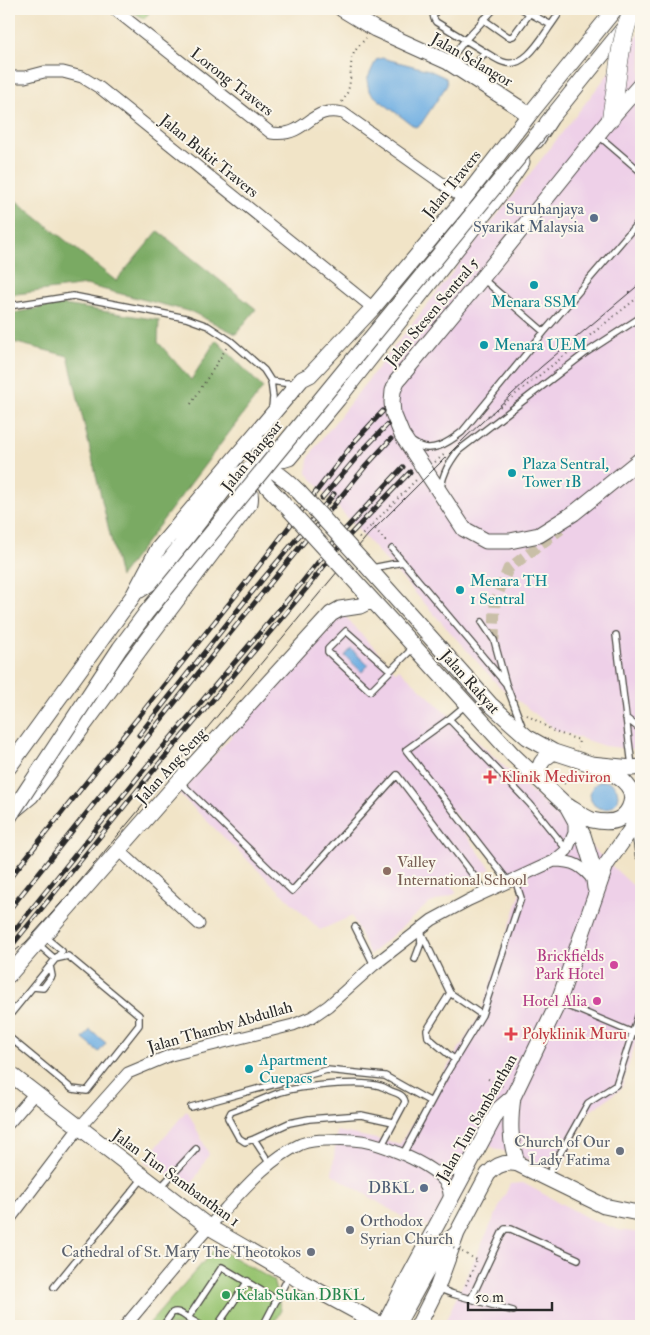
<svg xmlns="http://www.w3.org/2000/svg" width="650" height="1335" font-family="'IM FELL Double Pica',serif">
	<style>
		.built { fill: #eed0e8 }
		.green { fill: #98c471; stroke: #62784e }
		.forest { fill: #7aaa63; stroke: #526a47 }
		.water { fill: #6eaee2; stroke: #4c6c86 }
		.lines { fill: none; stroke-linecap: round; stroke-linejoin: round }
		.street-tunnel { stroke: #c9bfa8; stroke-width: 11; stroke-dasharray: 11 5.5; stroke-linecap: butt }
		.lane-casing { stroke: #494742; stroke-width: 8 }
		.street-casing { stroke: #494742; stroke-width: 13 }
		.secondary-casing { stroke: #494742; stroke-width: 17 }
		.primary-casing { stroke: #494742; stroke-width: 19 }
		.path { stroke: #494742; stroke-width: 2; stroke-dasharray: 1 4; stroke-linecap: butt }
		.lane { stroke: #fff; stroke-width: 5.5 }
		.street { stroke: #fff; stroke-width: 11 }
		.secondary { stroke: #fff; stroke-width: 15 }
		.primary { stroke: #fff; stroke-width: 18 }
		.tram { stroke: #2b2b2b; stroke-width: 1 }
		.rail-casing { stroke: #2b2b2b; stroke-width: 5 }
		.rail { stroke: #fbf7ec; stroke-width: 3; stroke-dasharray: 9; stroke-linecap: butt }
		.secondary-bridge-casing { stroke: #494742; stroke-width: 17; stroke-linecap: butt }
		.primary-bridge-casing { stroke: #494742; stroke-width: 19; stroke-linecap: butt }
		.path-bridge { stroke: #494742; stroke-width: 2; stroke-dasharray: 1 4; stroke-linecap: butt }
		.secondary-bridge { stroke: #fff; stroke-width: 15 }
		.primary-bridge { stroke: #fff; stroke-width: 18 }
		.service-dot { fill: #5c6f8a; stroke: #fbf7ec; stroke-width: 2 }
		.culture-dot { fill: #0f9aa8; stroke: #fbf7ec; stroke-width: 2 }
		.health-dot { fill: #e0444e; stroke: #fbf7ec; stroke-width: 2 }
		.education-dot { fill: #8d6e63; stroke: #fbf7ec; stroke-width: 2 }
		.hotel-dot { fill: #d1479c; stroke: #fbf7ec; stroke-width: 2 }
		.worship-dot { fill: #6b7280; stroke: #fbf7ec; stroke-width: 2 }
		.leisure-dot { fill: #2e9e5b; stroke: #fbf7ec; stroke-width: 2 }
		.labels { text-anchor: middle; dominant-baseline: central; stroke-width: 4; stroke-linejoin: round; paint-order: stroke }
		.street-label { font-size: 16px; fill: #2b2b2b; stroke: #fbf7ec }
		.service-label { font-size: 16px; fill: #4e5e75; stroke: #fbf7ec; text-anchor: end }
		.culture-label { font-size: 16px; fill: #0d838f; stroke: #fbf7ec; text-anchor: start }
		.health-label { font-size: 16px; fill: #be3a42; stroke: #fbf7ec; text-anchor: start }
		.education-label { font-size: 16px; fill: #785e54; stroke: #fbf7ec; text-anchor: start }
		.hotel-label { font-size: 16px; fill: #b23c85; stroke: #fbf7ec; text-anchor: end }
		.worship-label { font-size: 16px; fill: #5b616d; stroke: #fbf7ec; text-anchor: end }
		.leisure-label { font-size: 16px; fill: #27864d; stroke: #fbf7ec; text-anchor: start }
	</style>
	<rect width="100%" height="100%" fill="#fbf7ec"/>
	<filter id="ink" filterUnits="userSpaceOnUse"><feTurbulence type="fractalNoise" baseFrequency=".02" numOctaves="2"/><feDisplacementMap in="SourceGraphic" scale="10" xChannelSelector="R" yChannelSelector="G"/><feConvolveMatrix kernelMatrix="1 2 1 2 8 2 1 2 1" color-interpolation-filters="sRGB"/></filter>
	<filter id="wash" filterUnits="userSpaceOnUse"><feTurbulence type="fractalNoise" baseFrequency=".0096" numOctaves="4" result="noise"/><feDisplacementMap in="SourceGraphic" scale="20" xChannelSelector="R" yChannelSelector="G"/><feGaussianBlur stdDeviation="1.12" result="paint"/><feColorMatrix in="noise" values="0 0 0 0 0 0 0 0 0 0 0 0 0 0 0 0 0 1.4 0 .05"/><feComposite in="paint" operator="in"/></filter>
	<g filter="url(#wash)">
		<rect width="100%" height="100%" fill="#f1e4c7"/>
		<path class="built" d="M641,32V750L604,746L556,730L498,685L307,473L308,460L314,449Z
			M343,614L396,672L399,669L641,893V1030L639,1032L621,1089L586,1114L561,1171L486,1145L448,1221L419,1227L332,1174L337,1131L400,1144L480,1015L522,889L431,788L491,869L451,884L457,893L428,904L370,955L352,916L320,930L179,794Z
			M187,1110L209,1154L191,1186L144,1162Z
			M523,1183L588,1218L619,1230L641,1233V1326H443L510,1184Z"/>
		<path class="green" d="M130,9H152L144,19Z
			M214,1250L222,1251L273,1280L281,1310L272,1326H147Z"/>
		<path class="forest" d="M9,195L116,281L158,231L256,309L236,334L192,312L86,285L9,295Z
			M58,304L159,320L158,342L191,380L216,340L263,388L120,577L68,356L9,341V314Z"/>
		<path class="water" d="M382,58L429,70L446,78L447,85L421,124L415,127L379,100L369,91L367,80L376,60Z
			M351,649L368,665L362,672L345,656Z
			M590 795a14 14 0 1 1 28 0a14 14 0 1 1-28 0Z
			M90,1030L106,1043L99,1052L83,1039Z"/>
	</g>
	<g filter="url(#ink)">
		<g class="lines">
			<path class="street-tunnel" d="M494,640L495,602L508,569L561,529"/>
			<g class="lane-casing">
				<path id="lane" d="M437,9C433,14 432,17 436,22L485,52
					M483,19L507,36L510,37L513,36L530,13
					M551,25L562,9
					M449,61L465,40L494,9
					M468,75L485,52C490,55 497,60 503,62C524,70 541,39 551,25L522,9
					M599,136L641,172
					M483,279L544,332
					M9,306L73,296L186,318L208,326L231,341L264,370L271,381L273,397L272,408
					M271,381L284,383H294
					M414,443C430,455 448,443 462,432L544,332L641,219
					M441,488C443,473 449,463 458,451L584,354L641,317
					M392,549L506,684
					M372,568L403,562
					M482,622L494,640L506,684L522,726
					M616,635L632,766
					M390,670L346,631L328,649V652L370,691L414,647
					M467,704L449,719L530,804L567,850
					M626,718L641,730
					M449,719L406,750L508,881
					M179,781L292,891L397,775L486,892
					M355,927L374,965
					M420,930L450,993L482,1015
					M38,944L55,959
					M415,959L421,943L420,934
					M33,987L43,988L52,976L50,966
					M450,993L427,1030L428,1037L455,1060
					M558,1003L581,1011L633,1033
					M9,1016L62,951L44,936
					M9,1037L72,1089L87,1091L139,1025V1015L68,956L55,959
					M191,1107L327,1070L385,1076L431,1102
					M254,1139L270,1164
					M382,1145L405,1102C404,1095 397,1093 391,1091C387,1089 384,1087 380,1086C361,1080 301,1086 281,1092C264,1098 248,1106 231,1112L228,1118L239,1138L245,1142L254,1139L289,1123L309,1119L361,1115L393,1122
					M403,1154L446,1074L482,1015L521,898L515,879
					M547,1177L588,1103L616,1085L641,1007
					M160,1188L196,1149
					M54,1287L143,1178
					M437,1288L453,1294L471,1299L502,1233L505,1229H511L578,1259
					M471,1299L513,1311
					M163,1326L172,1313C178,1310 183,1315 188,1318
					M202,1326L188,1318L222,1267L277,1300
					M217,1326L248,1281
					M263,1326L289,1276"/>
			</g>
			<g class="street-casing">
				<path id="street" d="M114,9L271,133C279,134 287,134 295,130C314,120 318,108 343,113L464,199
					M9,77H25L44,72H63L82,77L100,88L373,308
					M636,821L641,855
					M119,850L199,924
					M554,861C574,861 582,866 594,881
					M9,1123L35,1093
					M435,1172C450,1172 457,1171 471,1162
					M9,1220L79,1128L128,1073L171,1055L293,1025L312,1017L328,1006L374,965L432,920L469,900L554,861L567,850L574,833V820
					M125,1326C158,1287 191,1246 226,1208C248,1184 271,1158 301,1144C309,1141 318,1140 327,1140C353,1138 373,1141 397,1152C412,1158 440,1171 447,1186C449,1190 449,1195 450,1200"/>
			</g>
			<g class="secondary-casing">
				<path id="secondary" d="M342,9L375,29L448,62L518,107L529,115
					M641,84L611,118L482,278L397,381L393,391L392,402L393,413L402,435L464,529L486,541H510L539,535L574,513L641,459
					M547,123L627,24
					M536,141L553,115
					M261,444C263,458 277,463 289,458L338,399L503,190L522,162
					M255,464C255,477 275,493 283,503
					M364,563L490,704L527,737L554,752L591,764L632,768L641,767
					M352,578L513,755L567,806L583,835L592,864L595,888
					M140,590L153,581L227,486C256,455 273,466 299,492
					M9,767L133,596L158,549L302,379L310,375L373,308L464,199L529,115L615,9
					M539,780C538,764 541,760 554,752
					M568,806C576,811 584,817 592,820C601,822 612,823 619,819C631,812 636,795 627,785C621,777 610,772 601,768
					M9,817L13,811L31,796L51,770L143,645L250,503C253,485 242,482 227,486
					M9,975L179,781L331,614L340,609L360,606L372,600
					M9,1073L209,1227L290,1274L300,1281L383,1326
					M513,1097C510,1120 509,1142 518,1164
					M384,1326L405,1284L499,1109L513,1097L558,1003L606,865L641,815
					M385,1326L392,1324L401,1318L440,1247L456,1234
					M418,1326L437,1288L457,1233L488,1174C496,1165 506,1161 518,1164L604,1206L633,1212H641"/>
			</g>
			<g class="primary-casing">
				<path id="primary" d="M611,118L615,92"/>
			</g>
			<path class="path" d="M342,102C353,87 349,75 352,58C354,50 361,44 366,38
				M191,404L227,347
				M488,416L641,295
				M435,462L445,454
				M372,525L387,543
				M359,538L417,479
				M527,715L555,732L579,740L578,747
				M564,784L572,771
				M488,1079L504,1087
				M466,1285L477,1260"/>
			<use href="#lane" class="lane"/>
			<use href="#street" class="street"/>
			<use href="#secondary" class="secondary"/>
			<use href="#primary" class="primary"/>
			<path class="tram" d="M9,956L26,942L69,894L368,535L466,437L541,367L641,283"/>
			<g class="rail-casing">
				<path id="rail" d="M322,498L363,450L387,425
					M139,735L248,597L334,494
					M9,879L244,585L356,440L383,411
					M9,910L256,601L365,467L391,439
					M9,937L142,772L300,585L338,537L403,467
					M9,949L148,777L306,589L343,542L410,472"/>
			</g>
			<use href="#rail" class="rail"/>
			<g class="secondary-bridge-casing">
				<path id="secondary-bridge" d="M299,492L364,563
					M287,507L352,578
					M13,811L120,648L146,613L541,130"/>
			</g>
			<g class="primary-bridge-casing">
				<path id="primary-bridge" d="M615,92C619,64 621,34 633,9"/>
			</g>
			<path class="path-bridge" d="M427,1233L477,1260"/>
			<use href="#secondary-bridge" class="secondary-bridge"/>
			<use href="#primary-bridge" class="primary-bridge"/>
		</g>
	</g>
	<g class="service-dot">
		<circle cx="594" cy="218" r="5"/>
		<circle cx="424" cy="1188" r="5"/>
	</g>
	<g class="culture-dot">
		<circle cx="534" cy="285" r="5"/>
		<circle cx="484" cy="345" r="5"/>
		<circle cx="512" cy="473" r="5"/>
		<circle cx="460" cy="590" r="5"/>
		<circle cx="249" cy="1069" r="5"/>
	</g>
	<g class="health-dot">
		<path d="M487.5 769.5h5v5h5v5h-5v5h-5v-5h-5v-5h5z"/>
		<path d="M508.5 1026.5h5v5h5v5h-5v5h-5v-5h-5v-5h5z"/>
	</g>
	<circle class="education-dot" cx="387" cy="871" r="5"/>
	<g class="hotel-dot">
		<circle cx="614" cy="965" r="5"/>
		<circle cx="597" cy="1001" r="5"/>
	</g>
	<g class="worship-dot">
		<circle cx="620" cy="1151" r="5"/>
		<circle cx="350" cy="1230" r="5"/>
		<circle cx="311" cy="1252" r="5"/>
	</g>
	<circle class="leisure-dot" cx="226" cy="1295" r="5"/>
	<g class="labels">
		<g class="street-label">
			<text transform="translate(472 60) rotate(30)">Jalan Selangor</text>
			<text transform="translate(232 82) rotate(38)">Lorong Travers</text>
			<text transform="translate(209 156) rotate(39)">Jalan Bukit Travers</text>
			<text transform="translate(452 184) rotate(-51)">Jalan Travers</text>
			<text transform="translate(432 312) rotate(-50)">Jalan Stesen Sentral 5</text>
			<text transform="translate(252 456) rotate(-51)">Jalan Bangsar</text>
			<text transform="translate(470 682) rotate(48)">Jalan Rakyat</text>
			<text transform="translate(171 766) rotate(-48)">Jalan Ang Seng</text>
			<text transform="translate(220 1027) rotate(-16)">Jalan Thamby Abdullah</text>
			<text transform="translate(477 1118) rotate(-60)">Jalan Tun Sambanthan</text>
			<text transform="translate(176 1178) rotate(36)">Jalan Tun Sambanthan 1</text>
		</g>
		<g class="service-label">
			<text x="584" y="209">Suruhanjaya<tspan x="584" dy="18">Syarikat Malaysia</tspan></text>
			<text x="414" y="1188">DBKL</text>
		</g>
		<g class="culture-label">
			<text x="534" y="302" text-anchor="middle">Menara SSM</text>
			<text x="494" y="345">Menara UEM</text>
			<text x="522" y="464">Plaza Sentral,<tspan x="522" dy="18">Tower 1B</tspan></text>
			<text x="470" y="581">Menara TH<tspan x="470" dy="18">1 Sentral</tspan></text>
			<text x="259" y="1060">Apartment<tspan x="259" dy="18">Cuepacs</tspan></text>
		</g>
		<g class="health-label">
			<text x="501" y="777">Klinik Mediviron</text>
			<text x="522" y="1034">Polyklinik Muru</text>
		</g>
		<g class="education-label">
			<text x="397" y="862">Valley<tspan x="397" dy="18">International School</tspan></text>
		</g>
		<g class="hotel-label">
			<text x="604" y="956">Brickfields<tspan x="604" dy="18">Park Hotel</tspan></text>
			<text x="587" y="1001">Hotel Alia</text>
		</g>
		<g class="worship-label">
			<text x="610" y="1142">Church of Our<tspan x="610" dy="18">Lady Fatima</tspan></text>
			<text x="360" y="1221" text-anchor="start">Orthodox<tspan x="360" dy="18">Syrian Church</tspan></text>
			<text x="301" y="1252">Cathedral of St. Mary The Theotokos</text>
		</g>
		<g class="leisure-label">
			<text x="236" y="1295">Kelab Sukan DBKL</text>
		</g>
	</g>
	<rect width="650" height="1335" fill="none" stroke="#fbf7ec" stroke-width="30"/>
	<path d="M468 1302v8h84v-8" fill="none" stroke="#2b2b2b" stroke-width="2.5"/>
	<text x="475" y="1302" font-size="15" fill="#2b2b2b" stroke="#fbf7ec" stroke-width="4" paint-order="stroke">50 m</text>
</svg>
